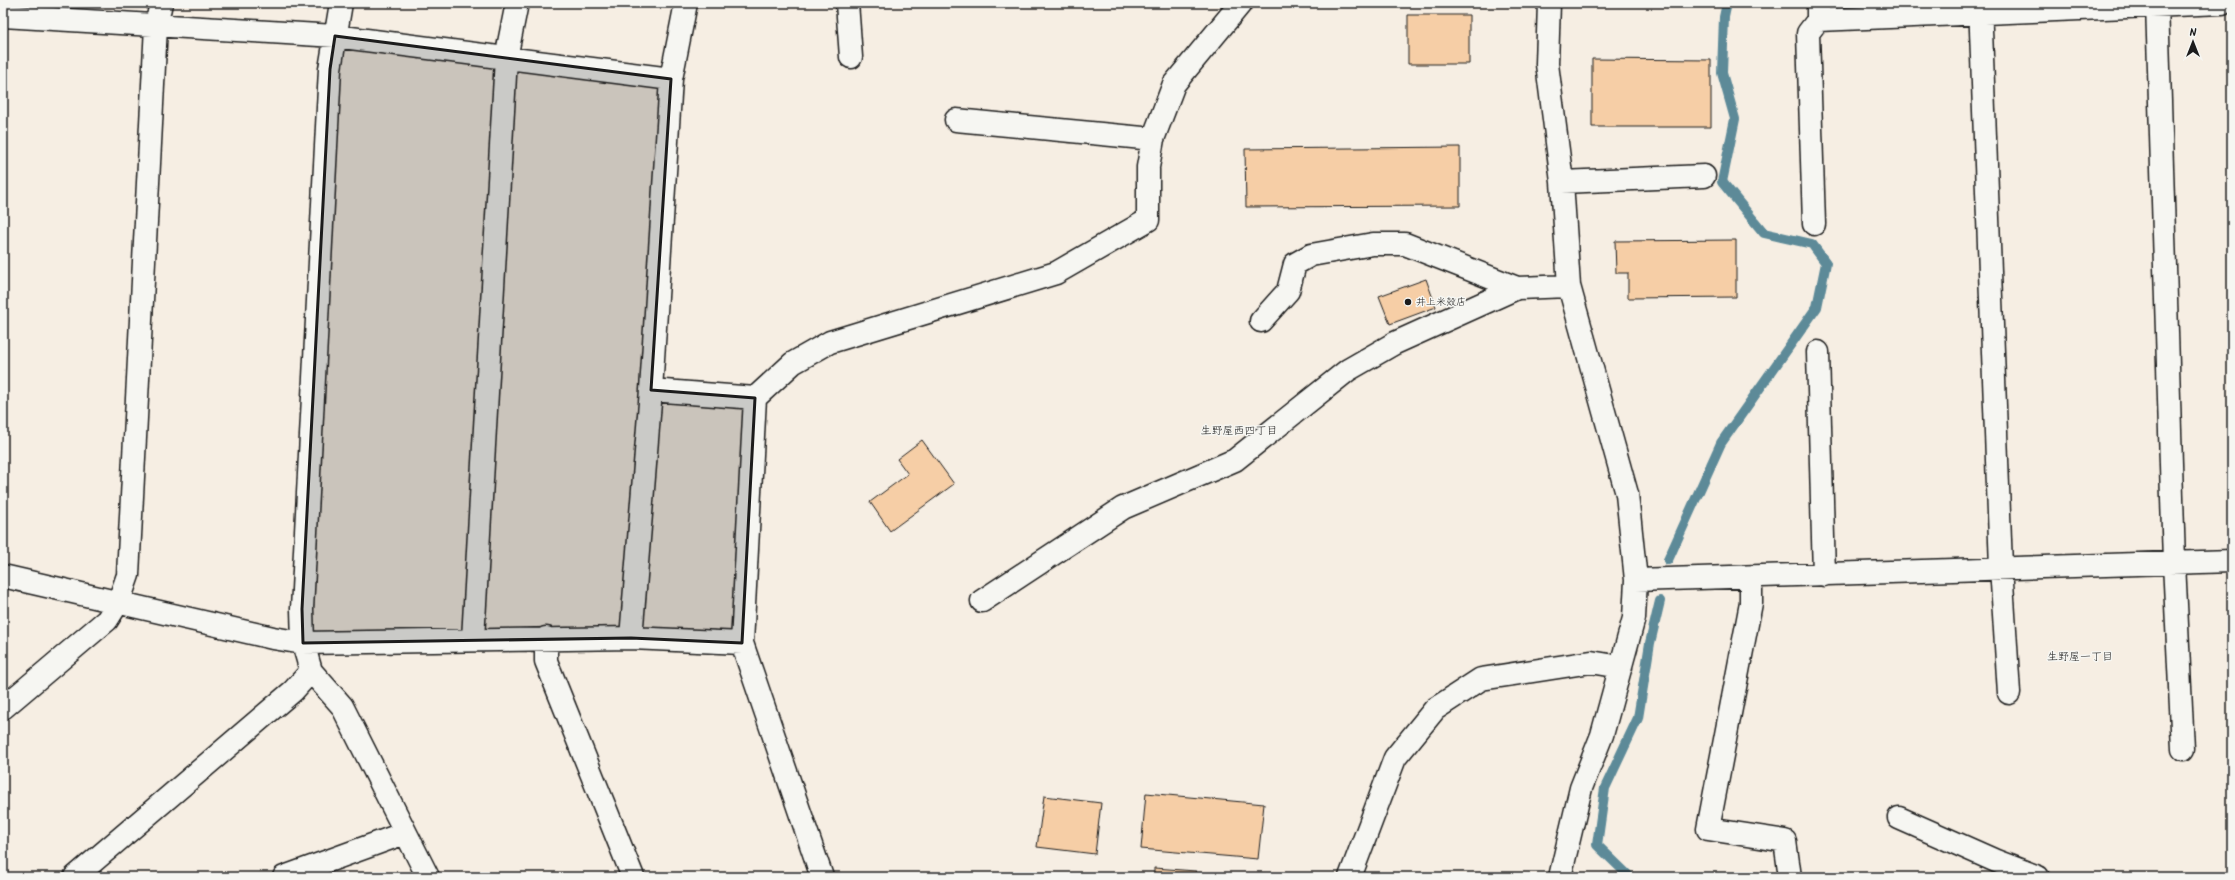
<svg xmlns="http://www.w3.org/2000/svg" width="2235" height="880" font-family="Kalam,'Klee One',sans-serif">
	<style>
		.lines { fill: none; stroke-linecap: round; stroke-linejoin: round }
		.stream { stroke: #5d8a98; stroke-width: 10 }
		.building { fill: #f6cea6; stroke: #1c1c1c }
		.minor-casing { stroke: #1c1c1c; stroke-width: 25 }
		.minor { stroke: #f6f6f2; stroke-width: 22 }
		.marked { fill: #1c1c1c; fill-opacity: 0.2; stroke: #1c1c1c; stroke-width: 3; stroke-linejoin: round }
		.poi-dot { fill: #1c1c1c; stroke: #f6f6f2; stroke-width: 1.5 }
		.labels { text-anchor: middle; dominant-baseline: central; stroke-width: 3; stroke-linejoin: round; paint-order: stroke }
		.poi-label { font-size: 10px; fill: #1c1c1c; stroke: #f6f6f2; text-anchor: start }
		.neighbourhood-label { font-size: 11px; fill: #1c1c1c; stroke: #f6f6f2 }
	</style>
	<rect width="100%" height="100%" fill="#f6eee3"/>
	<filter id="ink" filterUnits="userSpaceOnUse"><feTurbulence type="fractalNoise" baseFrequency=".025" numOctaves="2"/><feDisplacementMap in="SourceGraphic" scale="8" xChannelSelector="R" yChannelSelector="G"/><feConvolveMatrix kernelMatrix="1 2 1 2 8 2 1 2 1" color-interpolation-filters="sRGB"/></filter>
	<g filter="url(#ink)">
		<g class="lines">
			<path class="stream" d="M1668,560L1721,443L1817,307L1826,263L1812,244L1764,233L1722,182L1735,119L1722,73L1724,17L1727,3
				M1630,877L1597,845L1605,788L1638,718L1650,643L1660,601"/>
		</g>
		<path class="building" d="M1408,15H1469V64H1408Z
			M1592,59L1711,60V127H1592Z
			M1460,147V206L1246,207L1245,149Z
			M1736,240V297L1628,298V273H1616L1615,241Z
			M1426,279L1436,307L1390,324L1379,296Z
			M922,440L954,484L890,531L870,502L908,474L897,459Z
			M1146,793L1264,804L1258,859L1141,849Z
			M1044,796L1101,803L1095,854L1037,847Z
			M1154,868L1196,871L1195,877H1154Z"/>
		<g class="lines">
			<g class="minor-casing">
				<path id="minor" d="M341,3L330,69L302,609L303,643L311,671L342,706L428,877
					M847,3L851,57
					M1549,3L1547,64L1562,182L1569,286L1627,494L1636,580L1634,618L1602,735L1581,788L1560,877
					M1980,3L2001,567L2009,693
					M2157,3L2174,563L2183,749
					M3,16L335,36L671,79
					M1818,20L2222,3
					M956,120L1153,139
					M1562,182L1704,176
					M1814,224L1808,33L1818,20V3
					M1261,321L1288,291L1295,264L1311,255L1373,244H1405L1517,288
					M1818,352L1824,575
					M651,390L755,398
					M3,576L273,638L303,643L631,638L651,390L671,79L686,3
					M1751,577V603L1708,829L1785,841L1790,877
					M1636,580L2232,561
					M982,601L1123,508L1235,460L1348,370L1395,343L1517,288L1569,286
					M546,638V661L633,877
					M631,638L742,643L755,398L793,363L830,342L1056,273L1148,220V167L1153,139L1174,84L1241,3
					M473,639L506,58L517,3
					M742,643L822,877
					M3,708L107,620L119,601L128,575L156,26L161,3
					M1899,818L1996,861L2038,877
					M75,877L293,691L311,671
					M284,877L405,833
					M1350,877L1395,758L1435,709L1481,679L1591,662L1621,667"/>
			</g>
			<use href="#minor" class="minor"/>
		</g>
	</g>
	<path class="marked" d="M335,36L671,79L651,390L755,398L742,643L631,638L303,643L302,609L330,69Z"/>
	<circle class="poi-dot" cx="1408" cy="302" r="4"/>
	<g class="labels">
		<g class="poi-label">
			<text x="1416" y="302">井上米殻店</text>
		</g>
		<g class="neighbourhood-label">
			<text x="1239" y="431">生野屋西四丁目</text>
			<text x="2080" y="657">生野屋一丁目</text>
		</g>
	</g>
	<rect width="2235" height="880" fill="none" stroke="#f6f6f2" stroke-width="16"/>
	<rect x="8" y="8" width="2219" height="864" fill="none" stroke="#1c1c1c" stroke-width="1.5" filter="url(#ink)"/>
	<g transform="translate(2193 42)" stroke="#f6f6f2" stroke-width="3" paint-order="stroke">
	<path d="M0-3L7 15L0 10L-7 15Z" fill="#1c1c1c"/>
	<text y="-6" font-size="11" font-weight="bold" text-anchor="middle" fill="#1c1c1c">N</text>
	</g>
</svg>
